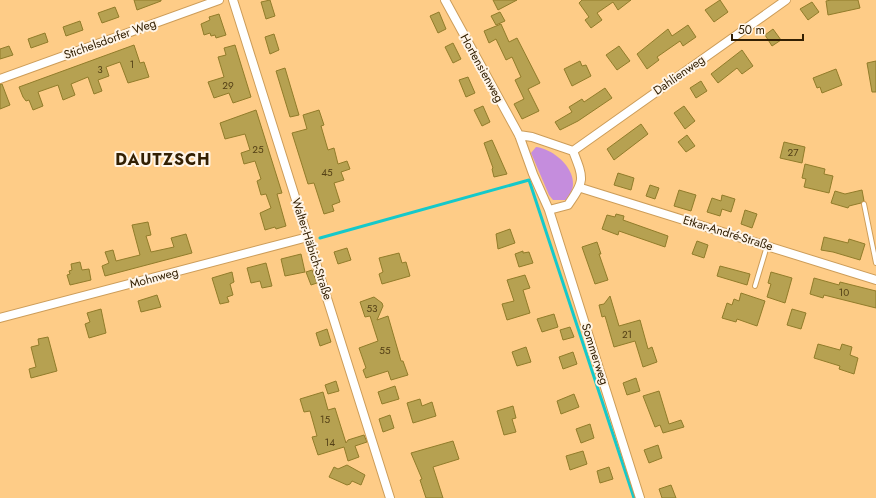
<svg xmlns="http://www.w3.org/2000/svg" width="876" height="498" font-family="Jost,sans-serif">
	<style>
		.green { fill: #c58ddd }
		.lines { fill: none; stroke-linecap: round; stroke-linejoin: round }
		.stream { stroke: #15c9ca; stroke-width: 3 }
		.building { fill: #b6a151; stroke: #917c2a }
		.service-casing { stroke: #cd9d59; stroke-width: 6 }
		.minor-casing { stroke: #cd9d59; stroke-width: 10 }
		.service { stroke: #fff; stroke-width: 4 }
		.minor { stroke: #fff; stroke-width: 8 }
		.labels { text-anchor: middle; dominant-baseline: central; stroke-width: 4; stroke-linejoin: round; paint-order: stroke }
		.number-label { font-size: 10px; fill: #544016 }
		.street-label { font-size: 12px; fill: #332003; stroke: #fff5e8 }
		.district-label { font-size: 16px; font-weight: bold; letter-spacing: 1px; fill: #332003; stroke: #fff5e8 }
	</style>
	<rect width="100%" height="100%" fill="#fecc87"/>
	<path class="green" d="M536,147C559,150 586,179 566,200H553L549,195L531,153Z"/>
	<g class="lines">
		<path class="stream" d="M320,238L529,180L634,498"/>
	</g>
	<path class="building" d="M134,0H161V1L137,10Z
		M270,0L275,16L266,19L261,2Z
		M493,0H517L498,10Z
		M582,0H631L618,10L613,2L597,13L602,20L591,28L585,20L589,17L579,3Z
		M720,0L728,12L714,22L705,10Z
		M831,0H858L860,8L828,15L826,1Z
		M812,2L819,12L808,20L800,9Z
		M115,7L119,17L102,23L98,13Z
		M439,12L446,29L438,33L430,16Z
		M500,12L505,21L496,25L491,16Z
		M219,14L226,35L216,38L215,35L211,36L210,33L204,35L201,24L210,20L209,17Z
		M80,21L83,30L66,36L63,27Z
		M501,24L509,42L517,38L540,83L528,89L539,111L522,119L514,104L524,99L515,80L521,77L512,57L506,60L496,39L489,43L484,31Z
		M688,25L696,37L683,46L680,41L657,57L659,60L647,69L637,54L668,29L672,36Z
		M773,29L781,40L772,46L765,35Z
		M45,33L48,42L31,48L28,39Z
		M274,34L279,50L270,54L265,37Z
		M453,43L461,59L453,63L445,47Z
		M134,45L140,63L144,62L149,77L128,83L120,62L106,67L109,76L98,80L102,91L94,94L88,77L71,84L75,95L63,100L58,85L38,92L43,106L33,110L29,100L26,101L23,97L19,87Z
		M235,45L251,97L233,103L229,93L214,98L208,82L224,77L218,57L226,55L224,48Z
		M9,46L13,55L0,59V49Z
		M619,46L630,61L617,70L606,55Z
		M742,50L753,66L742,74L737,68L718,83L711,74Z
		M580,61L582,66L586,65L591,76L572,86L564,69Z
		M876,61V92H872L867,63Z
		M285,68L299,115L290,117L276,71Z
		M836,69L842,85L822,93L820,87L817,88L813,78Z
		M468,77L475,93L466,97L459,80Z
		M701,81L707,91L696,98L690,88Z
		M0,84H2L10,105L0,109Z
		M605,88L612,98L578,121L560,130L555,122L572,112L569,107L582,99L584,102Z
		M483,106L490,122L482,126L474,110Z
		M684,106L695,121L685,129L674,113Z
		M256,110L282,193L277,194L286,226L276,229L275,227L265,230L260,213L271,208L266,194L261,195L257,181L261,179L255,161L244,164L241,153L250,150L245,134L225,139L220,123Z
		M319,110L324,125L321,126L328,150L334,148L338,164L347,161L350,169L341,172L344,180L334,183L340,202L332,205L334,211L324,214L314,183L308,184L292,133L307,129L303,115Z
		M641,124L648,134L614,160L607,149Z
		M687,135L695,146L686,152L678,142Z
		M492,140L507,174L494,177L492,169L493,168L484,143Z
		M784,142L805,147L802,163L780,158Z
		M805,164L825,169L824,174L833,176L829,193L804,187L806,179L802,178Z
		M618,173L634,178L631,190L614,185Z
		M650,185L659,188L655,199L646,196Z
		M679,190L696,195L691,211L674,206Z
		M862,190L864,201L861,203L849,206L848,208L831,203L835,191L845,194Z
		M722,195L735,199L731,212L722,209L720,216L707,212L712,198L721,201Z
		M745,210L757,214L752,228L741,224Z
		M616,214L624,216L623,220L668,236L665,247L619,231L618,235L602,229L607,215L615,217Z
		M148,222L151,235L146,236L151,252L174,247L171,238L186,234L192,253L105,276L102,266L109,263L105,252L113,250L116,261L140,255L132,225Z
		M510,229L515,243L498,249L496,234Z
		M824,237L848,243L849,239L865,244L860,260L833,252L821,250Z
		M697,241L708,245L704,258L692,254Z
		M597,242L601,254H599L608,280L595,284L582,247Z
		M347,248L351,260L338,264L334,252Z
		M523,251V253L529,252L533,263L519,267L515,254Z
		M399,253L402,263L406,262L410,276L382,284L379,274L383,272L379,258Z
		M301,254L305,272L285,276L281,259Z
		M80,262L82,270L89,269L91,280L70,285L67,275L70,274L69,271L72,270L71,264Z
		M266,263L272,286L262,288L260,281L251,283L247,268Z
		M720,266L750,274L747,285L717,276Z
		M312,270L317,283L311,285L306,272Z
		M232,272L234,282L230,284L233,295L227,297L229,302L220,304L212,278Z
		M771,272L792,278L785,303L767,297L771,284L768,283Z
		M525,275L530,288L523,290L530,313L507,320L502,304L514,301L507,280Z
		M814,278L839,285L840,282L876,291V308L824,295L823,298L810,294Z
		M741,293L765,301L757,326L737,319L736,322L722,318L727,303L732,305L734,299L739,301Z
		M157,295L161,307L141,312L138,301Z
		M610,296L619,326L640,320L648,349L652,347L657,362L643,367L635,341L614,347L605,316L602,317L599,305L604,304Z
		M374,297L382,303L383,306L377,320L388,316L401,361H403L408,375L391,380L388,371L366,378L363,370L366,368L359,348L378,341L370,316L365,317L360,302Z
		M101,309L106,333L89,338L85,324L90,322L87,313Z
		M792,309L806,313L801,329L787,325Z
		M554,314L558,327L542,332L537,319Z
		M570,327L574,337L563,340L560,330Z
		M327,329L331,342L320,346L316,333Z
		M48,337L57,371L31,378L29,369L36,367L31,347L39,345L38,339Z
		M818,344L840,350L842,344L852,347L850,355L858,358L854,374L839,369L840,366L814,358Z
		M526,347L531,362L517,366L512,352Z
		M573,352L577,364L563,369L559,357Z
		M636,378L640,391L627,395L623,383Z
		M336,381L339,391L328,394L325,385Z
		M395,386L399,399L382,404L378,392Z
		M659,391L669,424L681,420L684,427L663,433L660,425L655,427L643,396Z
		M323,392L328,410L335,408L346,443L348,440L364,435L367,442L355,446L359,457L348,461L344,447L318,455L312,437L317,436L310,411L304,412L300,399Z
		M574,394L579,407L561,414L557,401Z
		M420,399L422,406L432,402L436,416L413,423L407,403Z
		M513,406L516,418L512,419L516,432L504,435L497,411Z
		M390,415L394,428L383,432L379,419Z
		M590,424L594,438L581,443L576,429Z
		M453,441L459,459L433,467L443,498H426L420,480L422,479L411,453Z
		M658,445L662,458L649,463L644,450Z
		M583,451L587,464L570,470L566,456Z
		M347,465L365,475L361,485L352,481L350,484L347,485L329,477L334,467L338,469Z
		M609,467L613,479L600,483L597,471Z
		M671,485L676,498H662L659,489Z"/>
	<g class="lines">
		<g class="service-casing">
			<path id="service" d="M864,204L876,263
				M755,286L767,246"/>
		</g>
		<g class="minor-casing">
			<path id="minor" d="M233,0L390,498
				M445,0L519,135L533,174L549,210L568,205C585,181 584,179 573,151L532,137L519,135
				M0,79L219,0
				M573,151L786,0
				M581,188L876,280
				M549,210L640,498
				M0,318L308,237"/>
		</g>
		<use href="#service" class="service"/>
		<use href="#minor" class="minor"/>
	</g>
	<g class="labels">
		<g class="number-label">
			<text x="132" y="64">1</text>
			<text x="100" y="69">3</text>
			<text x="228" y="85">29</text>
			<text x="258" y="149">25</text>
			<text x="793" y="152">27</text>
			<text x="327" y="172">45</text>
			<text x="844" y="292">10</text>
			<text x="372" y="308">53</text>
			<text x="627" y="334">21</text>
			<text x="385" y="350">55</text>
			<text x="325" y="419">15</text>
			<text x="330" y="442">14</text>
		</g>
		<g class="street-label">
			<text transform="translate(110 39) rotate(-20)">Stichelsdorfer Weg</text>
			<text transform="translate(482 68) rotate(61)">Hortensienweg</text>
			<text transform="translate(679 75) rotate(-35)">Dahlienweg</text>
			<text transform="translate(728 233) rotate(17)">Etkar-André-Straße</text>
			<text transform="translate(312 249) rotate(72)">Walter-Häbich-Straße</text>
			<text transform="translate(154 278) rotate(-15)">Mohnweg</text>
			<text transform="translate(595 354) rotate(72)">Sommerweg</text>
		</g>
		<g class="district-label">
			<text x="163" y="159">DAUTZSCH</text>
		</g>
	</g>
	<path d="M732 34v6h71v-6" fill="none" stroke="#332003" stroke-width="2"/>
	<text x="738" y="34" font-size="12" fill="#332003" stroke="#fff5e8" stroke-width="3" paint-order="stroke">50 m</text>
</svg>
